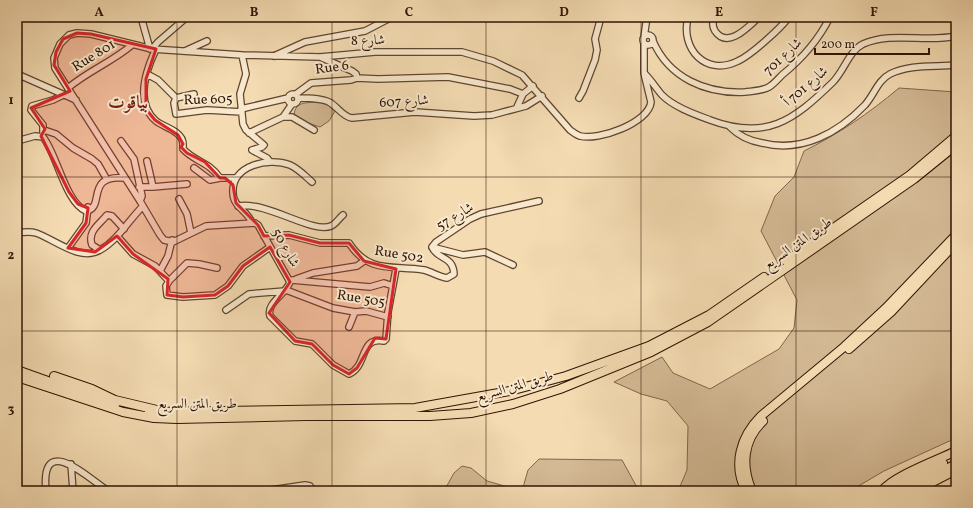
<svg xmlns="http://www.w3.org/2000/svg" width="973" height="508" font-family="Vollkorn,Amiri,serif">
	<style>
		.green { fill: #d3b994; stroke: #81664c }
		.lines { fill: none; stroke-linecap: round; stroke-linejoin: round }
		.minor-casing { stroke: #60462f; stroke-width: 8 }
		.highway-casing { stroke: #2f1403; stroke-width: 10 }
		.minor { stroke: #f8e8cd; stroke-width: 5.5 }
		.highway { stroke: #f4dbb2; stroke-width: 8 }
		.marked { fill: #d62828; fill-opacity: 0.2; stroke: #d62828; stroke-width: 3; stroke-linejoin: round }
		.grid { fill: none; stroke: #2f1403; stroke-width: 1; stroke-opacity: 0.55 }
		.labels { text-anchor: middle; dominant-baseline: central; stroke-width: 4; stroke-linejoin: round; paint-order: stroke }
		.street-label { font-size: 14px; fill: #2f1403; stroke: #f8e8cd }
		.district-label { font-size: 18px; font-weight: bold; fill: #7a1f14; stroke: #f8e8cd }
		.neatline { fill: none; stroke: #2f1403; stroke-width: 1.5 }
		.grid-label { font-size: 13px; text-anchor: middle; font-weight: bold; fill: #2f1403 }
	</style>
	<rect width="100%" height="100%" fill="#f4dbb2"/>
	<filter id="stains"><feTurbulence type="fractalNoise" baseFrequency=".005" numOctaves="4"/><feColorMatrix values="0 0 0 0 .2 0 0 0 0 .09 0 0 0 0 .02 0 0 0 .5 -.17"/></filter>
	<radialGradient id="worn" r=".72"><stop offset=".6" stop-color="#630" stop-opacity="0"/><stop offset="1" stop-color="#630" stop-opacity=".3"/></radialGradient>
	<path class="green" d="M899,88L956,92V438L884,471L850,491H678L687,470L688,426L667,401L641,394L614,382L662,357L673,373L710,389L779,349L794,328L797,300L761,231L775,196L794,177L804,151C840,133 868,114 899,88Z
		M316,102H325L335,111L329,121L320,127L305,122L294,114C296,102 305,103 316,102Z
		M539,459L622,460L639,491H444L454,473L462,466L471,468L487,481L522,491L528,470Z"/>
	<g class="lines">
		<g class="minor-casing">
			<path id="minor" d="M141,17L150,49
				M688,17C680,49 706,77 738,61C751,55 780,29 789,17
				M715,17C712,22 712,26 715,31C728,50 749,26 759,17
				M17,20L20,17
				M643 40a5 5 0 1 1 10 0a5 5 0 1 1-10 0Z
				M644,37L647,17
				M653,41C669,78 706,94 745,92C752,91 762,91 769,87C774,84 778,79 782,75C803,58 818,41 830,17
				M152,49L158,42L187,17
				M156,49C146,70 135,103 156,121C163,127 183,131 183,144C183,146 183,147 183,149C195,162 208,161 220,178H236
				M185,51L207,41
				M242,55L246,74L240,94L243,124L246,130L264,145L262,147L252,150L267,158L270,162
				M274,56L305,42L365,31L392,17
				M17,74L76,100
				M147,74L158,80L176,98L174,103L176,114L207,110L242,112
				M645,74C651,80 656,88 662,95C674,107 694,114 710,120C766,141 793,121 833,82C844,71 849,51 863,44C892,31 926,43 956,36
				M357,78L378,79L448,77L510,89L523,94
				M68,88C88,71 112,62 132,45
				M288 99a5 5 0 1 1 10 0a5 5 0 1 1-10 0Z
				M296,94L311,83L351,80L357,78L356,74L352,71L320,57
				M176,98L194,94
				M298,98C307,98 321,98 329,102C338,107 343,117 352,118L415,112L474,116L492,115L526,106L542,96
				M579,98L583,91L595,60L597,50L595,39L601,17
				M517,107L523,94L533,86
				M241,109L288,98
				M283,117H292L314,130
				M730,127C739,136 750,141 762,143C802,153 838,133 865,105C874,95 878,80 890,74C909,64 935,67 956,65
				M44,130L56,134L73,148L92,159L98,164L106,178
				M43,132V125L31,110L32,106L53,100L63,95
				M249,133L283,117L292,104
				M17,141L35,136L43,137C57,154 65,202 86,211C106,208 84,174 125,178
				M121,141L134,159L142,196L140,201
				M194,168L210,180L220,178
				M139,187H153L147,161
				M153,187L187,184
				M179,199L187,214L191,233
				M238,206C267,201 312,234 331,226C336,224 339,218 343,215
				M252,223C248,211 233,207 233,193C231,165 269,157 290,165C299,169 305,176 312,182
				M17,233C23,232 30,231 36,233C54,239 80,262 100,250C118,240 129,220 143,206
				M117,236L133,254L155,266L169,281L166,286L167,295L183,297L215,295L228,286L243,266L270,247
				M264,236L289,235L320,243H349C369,274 392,265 424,270C432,272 439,277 447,278L454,274C453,255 437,260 432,247L436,242L470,219L481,214L539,201
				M432,247L463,255L485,252L513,265
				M68,248L86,223L88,207
				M100,250L92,245C87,231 100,224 107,215L112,216L124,229
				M160,271L168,256L172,240
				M296,279L313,273L357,266L364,261
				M292,280L370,287L384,283L393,286
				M169,281L187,263L199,264L217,268
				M290,282L258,225L255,223L206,226L173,242L164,240L160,235L140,201L55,68L54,58L60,44L69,35L77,33L91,34L152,49L242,55L320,57L375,52H462L493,61L522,75L570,130C573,132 576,135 580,136C598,141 649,123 651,102L644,73V43
				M290,282C286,294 266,303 270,316L295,341L312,344L333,365L349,374C368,366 359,336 384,341L386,339L388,312L396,269
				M286,290L333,308L355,312L366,311L388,317
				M226,310L249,294L285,291
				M349,327L355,312
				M71,464L73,491
				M46,491C40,431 88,478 108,491
				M264,491L305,485L310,486L313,491"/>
		</g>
		<g class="highway-casing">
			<path id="highway" d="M786,261L910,175L956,136
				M849,349L891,312L951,248
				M17,370L115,405
				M54,376L92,389L115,400L157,410
				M17,377L123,412L154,418L177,419L306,416H430L471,413L513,404L560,389L651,352L708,322L914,179L956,145
				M149,412L415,408L510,391L566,376L649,346L709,315L764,277
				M925,486L956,470
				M894,487L943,463
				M746,491C732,464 741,436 761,416L844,347L886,308L956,235
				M752,491C741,466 743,440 763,421
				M882,491C893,476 938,460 956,451
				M904,491L956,464"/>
		</g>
		<use href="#minor" class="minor"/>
		<use href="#highway" class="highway"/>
	</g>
	<path class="marked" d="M77,33L91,34L156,49L146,79V109L155,120L178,135L183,144L181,147L187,153L205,162L220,178H225L233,185L236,203L258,225L264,236L289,235L320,243H349L364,261L396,269L386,339L375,338L357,368L349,374L333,365L312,344L295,341L269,313L290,282L270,247L243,266L228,286L215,295L183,297L167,295L168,279L133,254L117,236L95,252L68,248L86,223L88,208L78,204L69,192L41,136L45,129L31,108L70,91L54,65L56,52L63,39Z"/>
	<path class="grid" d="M177,17V491M332,17V491M486,17V491M641,17V491M796,17V491M17,177H956M17,331H956"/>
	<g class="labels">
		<g class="street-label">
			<text transform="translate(368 41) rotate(-2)">شارع 8</text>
			<text transform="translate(94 56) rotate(-32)">Rue 801</text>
			<text transform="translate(783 57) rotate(-43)">شارع 701</text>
			<text transform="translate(332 68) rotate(-8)">Rue 6</text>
			<text transform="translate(806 87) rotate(-41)">شارع 701 أ</text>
			<text transform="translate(208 100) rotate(-2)">Rue 605</text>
			<text transform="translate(404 102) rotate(-3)">شارع 607</text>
			<text transform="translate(455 217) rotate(-31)">شارع 57</text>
			<text transform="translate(798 244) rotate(-35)">طريق المتن السريع</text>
			<text transform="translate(285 248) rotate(61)">شارع 50</text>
			<text transform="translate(399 255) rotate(9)">Rue 502</text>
			<text transform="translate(361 299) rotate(9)">Rue 505</text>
			<text transform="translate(515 387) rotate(-16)">طريق المتن السريع</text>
			<text x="197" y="404">طريق المتن السريع</text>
		</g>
		<g class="district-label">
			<text x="128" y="103">بياقوت</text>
		</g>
	</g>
	<rect width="973" height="508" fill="none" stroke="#f4dbb2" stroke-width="44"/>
	<path d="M815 48v6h114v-6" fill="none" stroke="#2f1403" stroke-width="2"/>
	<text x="821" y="48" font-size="12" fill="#2f1403" stroke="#f8e8cd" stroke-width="3" paint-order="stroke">200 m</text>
	<rect x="22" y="22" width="929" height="464" class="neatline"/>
	<g class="grid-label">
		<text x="99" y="16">A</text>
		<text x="254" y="16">B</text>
		<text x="409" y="16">C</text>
		<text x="564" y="16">D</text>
		<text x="719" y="16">E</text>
		<text x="874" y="16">F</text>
		<text x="11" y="104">1</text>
		<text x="11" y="259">2</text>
		<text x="11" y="413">3</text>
	</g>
	<rect width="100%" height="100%" filter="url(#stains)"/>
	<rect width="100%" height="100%" fill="url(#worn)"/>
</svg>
